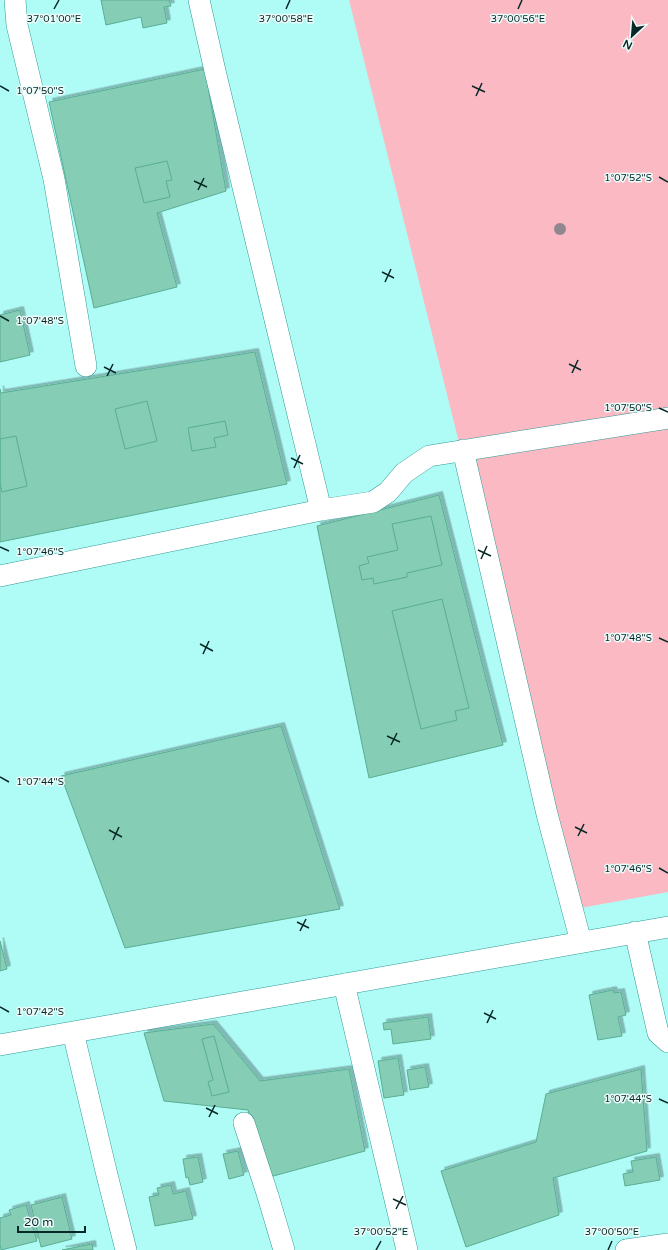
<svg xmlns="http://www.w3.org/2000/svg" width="668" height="1250" font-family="'Varela Round',sans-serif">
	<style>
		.green { fill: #fbbac3 }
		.building { fill: #85cdb4; stroke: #58ae93; filter: url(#shadow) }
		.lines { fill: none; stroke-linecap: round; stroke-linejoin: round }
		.street-casing { stroke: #319a95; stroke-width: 22 }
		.street { stroke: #fff; stroke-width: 21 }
		.tree { fill: #91888f }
		.ticks { fill: none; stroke: #072826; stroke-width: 1.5 }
		.ticks-label { font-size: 10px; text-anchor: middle; fill: #072826; stroke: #ebfcfb; stroke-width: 3; stroke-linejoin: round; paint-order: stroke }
	</style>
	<defs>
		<filter id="shadow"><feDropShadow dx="3.5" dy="-3.5" stdDeviation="0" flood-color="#0004"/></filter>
	</defs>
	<rect width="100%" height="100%" fill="#affcf6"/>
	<path class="green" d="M349,0H668V892L575,909Z"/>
	<path class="building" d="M101,0H169L171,6L164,7L167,23L143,28L141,17L106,25Z
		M205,69L226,191L157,213L177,287L94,308L49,102Z
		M167,161L172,180L166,181L170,197L144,203L135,168Z
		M20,310L30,355L0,362V315Z
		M255,352L287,484L0,542V389L1,393Z
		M147,401L157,441L125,449L115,409Z
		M225,421L228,435L214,438L216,447L192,451L188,428Z
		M16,436L27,486L2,492L0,483V439Z
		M439,495L503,745L369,778L317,526Z
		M431,516L442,565L407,573V577L374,584L373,578L362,580L359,566L369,563L367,557L398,550L392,524Z
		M442,599L469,708L455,711L457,720L421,729L392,611Z
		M281,726L340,909L125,948L61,776Z
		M0,941L7,969L0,971Z
		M613,990L614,993L621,992L626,1015L618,1017L622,1036L598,1040L589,995Z
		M428,1017L431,1039L393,1044L391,1029L384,1030L383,1023Z
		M213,1024L260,1081L349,1069L365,1151L266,1178L248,1110L164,1101L144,1033Z
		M214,1036L229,1092L212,1096L208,1082L213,1080L202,1039Z
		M398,1058L404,1095L384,1098L378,1061Z
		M425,1067L429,1087L410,1090L407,1070Z
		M641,1069L647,1151L553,1178L559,1215L466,1247L441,1171L536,1142L546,1094Z
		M238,1151L244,1175L229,1179L223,1154Z
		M198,1157L203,1182L190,1185L188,1177L186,1178L183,1159Z
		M656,1157L660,1180L625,1186L623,1174L633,1172L631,1161Z
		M171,1185L173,1194L186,1191L193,1219L155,1226L149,1197L159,1195L157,1188Z
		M62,1197L72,1239L41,1247L31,1205Z
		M26,1205L37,1241L1,1250L0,1245V1218L11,1215L9,1210Z
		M92,1244L93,1250H62Z"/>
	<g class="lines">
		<g class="street-casing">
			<path id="street" d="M15,0L17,25L54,179L86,366
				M199,0L215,71L321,510
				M463,450L547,814L581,942
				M0,576L321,510L373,502L388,492L404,473L429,456L668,418
				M635,932L658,1033L668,1042
				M344,984L407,1250
				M73,1032L107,1175L126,1250
				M0,1045L668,927
				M244,1123L268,1196L284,1250
				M626,1250L668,1244"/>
		</g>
		<use href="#street" class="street"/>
	</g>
	<circle class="tree" cx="560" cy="229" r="6"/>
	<path class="ticks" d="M54,9L59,0M286,9L290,0M518,9L522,0M0,86L9,91M472,86L485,92M476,96L482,83M659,177L668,182M194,181L207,187M198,190L204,178M382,272L394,278M385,282L391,269M0,316L9,321M569,364L581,370M104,367L116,373M572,373L578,360M107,376L113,364M659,408L668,412M291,458L303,464M294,468L300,455M0,547L9,551M478,550L491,556M481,559L487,546M659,638L668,642M200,644L213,651M203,654L209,641M387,736L400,742M391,745L397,733M0,777L9,782M575,827L587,833M109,830L122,837M578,836L584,824M113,840L119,827M659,868L668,873M297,922L309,928M300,931L306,919M0,1007L9,1012M484,1013L496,1019M487,1023L493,1010M659,1099L668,1103M206,1108L218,1114M209,1117L215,1105M393,1199L406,1205M396,1209L403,1196M376,1250L381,1241M608,1250L612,1241"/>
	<g class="ticks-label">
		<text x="54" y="22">37°01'00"E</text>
		<text x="286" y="22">37°00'58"E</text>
		<text x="518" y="22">37°00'56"E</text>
		<text x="40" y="94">1°07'50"S</text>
		<text x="628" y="181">1°07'52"S</text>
		<text x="40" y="324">1°07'48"S</text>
		<text x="628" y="411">1°07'50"S</text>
		<text x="40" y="555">1°07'46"S</text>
		<text x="628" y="641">1°07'48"S</text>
		<text x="40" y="785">1°07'44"S</text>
		<text x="628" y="872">1°07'46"S</text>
		<text x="40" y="1015">1°07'42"S</text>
		<text x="628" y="1102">1°07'44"S</text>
		<text x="381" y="1235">37°00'52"E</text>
		<text x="612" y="1235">37°00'50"E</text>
	</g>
	<g transform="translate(632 36) rotate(206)" stroke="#ebfcfb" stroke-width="3" paint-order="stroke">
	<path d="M0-3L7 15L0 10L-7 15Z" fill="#072826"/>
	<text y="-6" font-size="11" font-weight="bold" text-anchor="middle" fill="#072826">N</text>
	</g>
	<path d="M18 1226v6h67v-6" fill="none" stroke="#072826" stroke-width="2"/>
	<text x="24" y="1226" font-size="12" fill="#072826" stroke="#ebfcfb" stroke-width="3" paint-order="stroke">20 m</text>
</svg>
